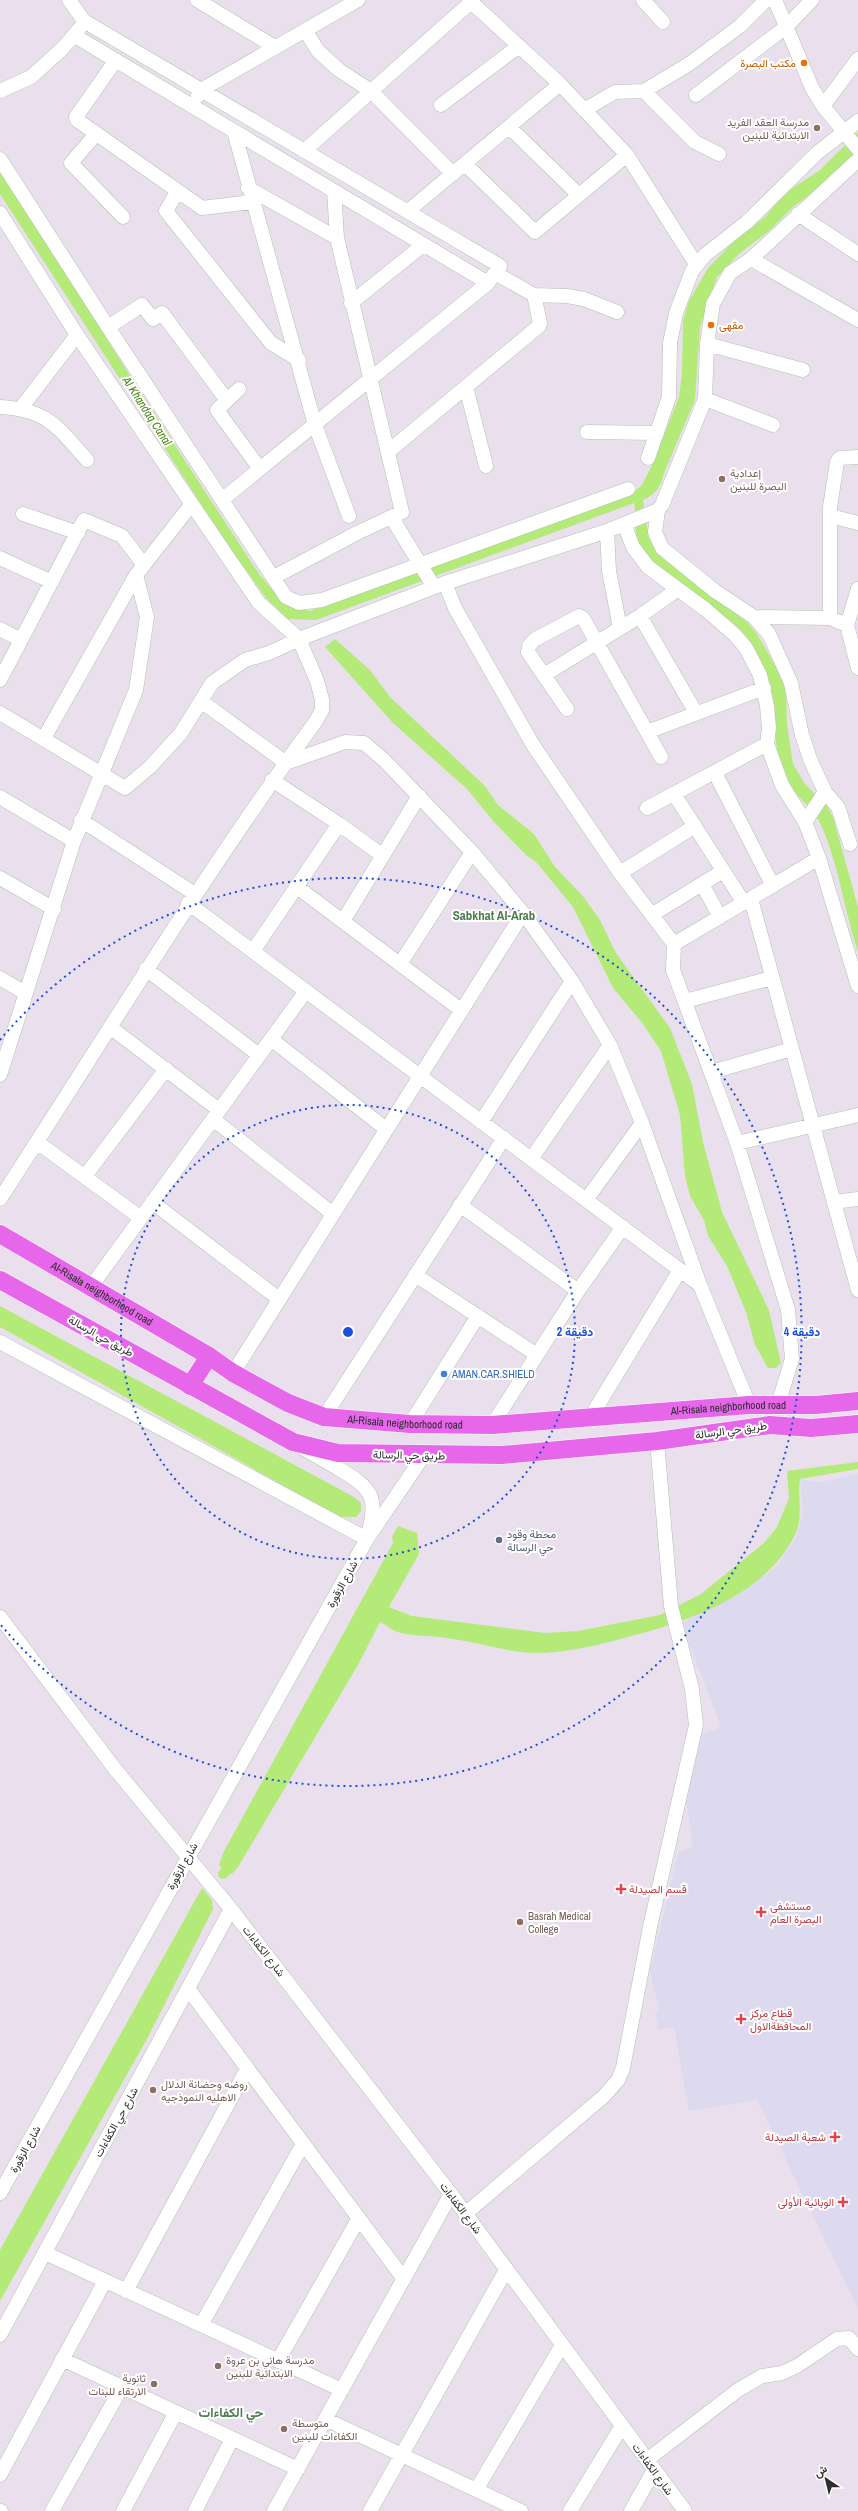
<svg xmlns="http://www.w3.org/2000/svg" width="858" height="2511" font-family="'Archivo Narrow',Vazirmatn,sans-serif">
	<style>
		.medical { fill: #dddaef }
		.water { fill: #b4ea78 }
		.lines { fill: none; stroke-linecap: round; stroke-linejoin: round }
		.canal { stroke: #b4ea78; stroke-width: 10 }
		.minor-casing { stroke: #b3bfb3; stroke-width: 15 }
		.major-casing { stroke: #fff; stroke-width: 19 }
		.minor { stroke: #fff; stroke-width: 14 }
		.major { stroke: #e767eb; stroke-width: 18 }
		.ring { fill: none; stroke: #1d4ed8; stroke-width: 2; stroke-dasharray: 2 4 }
		.food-dot { fill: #e8710a; stroke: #fff; stroke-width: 1.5 }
		.education-dot { fill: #8d6e63; stroke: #fff; stroke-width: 1.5 }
		.shop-dot { fill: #3f7fe0; stroke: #fff; stroke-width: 1.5 }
		.service-dot { fill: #5c6f8a; stroke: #fff; stroke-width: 1.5 }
		.health-dot { fill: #e0444e; stroke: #fff; stroke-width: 1.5 }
		.labels { text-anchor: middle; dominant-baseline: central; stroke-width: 4; stroke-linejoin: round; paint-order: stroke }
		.food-label { font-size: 11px; fill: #c56008; stroke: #fff; text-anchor: end }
		.education-label { font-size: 11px; fill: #785e54; stroke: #fff; text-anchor: start }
		.street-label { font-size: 11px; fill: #2d2d2d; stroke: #fff }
		.shop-label { font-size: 11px; fill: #366cbe; stroke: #fff; text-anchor: start }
		.service-label { font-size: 11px; fill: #4e5e75; stroke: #fff; text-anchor: start }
		.health-label { font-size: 11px; fill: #be3a42; stroke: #fff; text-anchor: start }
		.water-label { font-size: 12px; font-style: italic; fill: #478514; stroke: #fff }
		.quarter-label { font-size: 13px; font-weight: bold; fill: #4e7c4f; stroke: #fff }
		.centre { fill: #1d4ed8; stroke: #fff; stroke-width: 2 }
		.ring-label { font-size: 12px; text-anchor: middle; font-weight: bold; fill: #1d4ed8; stroke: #fff; stroke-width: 4; stroke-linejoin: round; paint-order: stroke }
	</style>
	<rect width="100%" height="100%" fill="#eae0ed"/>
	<path class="medical" d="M858,1474V2309L757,2100L689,2111L674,2027L659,2030L655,2012L659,2010L650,1971L678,1853L693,1846L685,1794L699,1735L721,1727L681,1623L736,1596L776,1567L796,1538L803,1512L800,1479L821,1482Z"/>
	<path class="water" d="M858,132V152L819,188L794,206L769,231L739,254L717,277L700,327L695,400L664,473C661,487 656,494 643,500L649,539L658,553L748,623L757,634L783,679L786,693L787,724L793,764L805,784L826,805L833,817L858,907V952C844,910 839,865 821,825C812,805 791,794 783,774C776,756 775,734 775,714C774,691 765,666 753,646C730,605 650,580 638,542C634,531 637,516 634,503L316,620L288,619L267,599L227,544L0,194V168L135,384L259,574C274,592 285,607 310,611L632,494L642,485L654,461L679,397L682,373L683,321L689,301L708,268L733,242L765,217L785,193L820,170Z
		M335,639L370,670L390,697L485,786L498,805L534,834L555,867L582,895L600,920L616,953L670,1028L692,1084L703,1142L722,1212L769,1310L781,1363L776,1368H768L755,1345L746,1312L727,1266L708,1236L704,1220L690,1196L685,1176L680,1115L661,1051L643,1024L613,988L573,907L536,862L526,855L494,822L467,789L393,723L325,647Z
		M0,1306L354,1497L361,1503V1511L356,1517H340L0,1327Z
		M858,1462V1469L800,1479C797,1498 804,1516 795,1535C764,1597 686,1622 624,1638C595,1646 565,1653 535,1653C511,1653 472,1641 446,1638C430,1635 410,1637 395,1631C390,1629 385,1624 380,1622L358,1665L238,1867L232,1874H227L219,1865L223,1853L393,1543L392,1537L398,1526L417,1533L419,1554L389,1607L412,1616L545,1633L578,1631L660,1615L701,1594L764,1543L777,1527L789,1498L787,1471Z
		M202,1888L212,1900L213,1909L148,2037L0,2301V2250Z"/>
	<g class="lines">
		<path class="canal" d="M223,1874L225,1872"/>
		<g class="minor-casing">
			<path id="minor" d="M69,0L84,21L500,266L488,283L223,499
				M197,0L275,47
				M469,0L560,84L627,155L696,264
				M643,0L663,22
				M775,0L812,88L823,106L858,149
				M305,30L318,51L339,70L371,91L453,174
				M75,36L488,283
				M116,60L76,117L77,120L202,208L252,202
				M0,91L31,77L63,48L80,28
				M644,91L695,142L719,154
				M696,95L786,27L812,0
				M198,96L201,90L358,0
				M441,105L519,46
				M823,106L858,59
				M584,110L615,92L644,91L689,64L740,26L766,0
				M509,127L579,195
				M234,131L315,425L349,516
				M96,134L71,163L123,217
				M304,151L471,2
				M0,159L108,327L286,597L299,603L322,600L628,489
				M465,164L535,232L627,155
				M248,188L337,238
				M177,192L166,211L271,343L299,360
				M408,211L560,84
				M0,213L77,335L259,603L299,639L317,681L322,700V710L316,721C203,875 104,1039 0,1199
				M798,214L858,254
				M751,259L858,320
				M495,273L534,295L567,296L584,299L617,312
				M351,303L423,245
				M108,327L142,305L153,319L162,313L226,399
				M707,344L803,370
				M466,387L486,466
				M239,389L217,410L260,469
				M705,399L773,425
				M0,407C49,410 57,427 87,460
				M21,408L77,335
				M587,432L657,433
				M389,451L539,326L540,323L534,295
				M648,458L669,397L670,343L676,313L692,271L705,255L747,222L817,153L858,121
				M658,510L655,532L662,548L715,591L754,617L769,634L791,683L802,735L810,759L825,792L838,807L850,844
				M23,514L78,533
				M830,516L858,523
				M392,518L434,587
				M624,524L633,547L648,567L705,609L735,635L746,648L760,675L767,706L769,728L767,744L782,785L805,822L819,858L858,986
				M607,531L609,571L620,628
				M0,558L52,582
				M274,577L359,532L402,512L337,238L334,191
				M445,583L455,608L533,745L620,873L674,944L673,970L737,1143L788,1310L792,1359L778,1404
				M858,589L847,625L858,668
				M640,616L696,713
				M754,617L830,618L847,625
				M830,618V507L837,462L840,458L858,457
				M0,629L21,640
				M544,675L640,616L678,589
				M0,680L84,520L122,536L144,565
				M201,701L286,763L345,742L364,743L384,760L472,852L523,913L572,981L610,1045L642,1123L700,1285L749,1405
				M567,709L528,652L529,646L534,640L579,616L583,618L661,757
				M0,713L125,788L150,767L181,733L212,683L245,660L269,653L299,639L445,583L607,531L658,510L662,505L705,399L707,344L713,304L730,273L751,259L858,160
				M647,732L764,688
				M44,738L136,575L191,505
				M715,773L773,886
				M272,780L339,824L383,856
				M674,794L744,903
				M0,797L74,841
				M647,808L767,744
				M81,820L195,894
				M805,822L825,792
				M620,873L695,826
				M0,878L54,909
				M702,884L720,917
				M297,887L461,1010
				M751,899L858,1290
				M188,903L700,1285
				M653,914L723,871
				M343,921L419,796
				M674,944L819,858
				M253,951L339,824
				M400,964L472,852
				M146,969L259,1055
				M0,978L25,993
				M685,1001L772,978
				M110,1027L219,1110
				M271,1039L386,1129
				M711,1072L792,1049
				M0,1075L74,841L136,690L147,617L136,575
				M213,1119L333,1214
				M481,1122L572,981
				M37,1142L141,1218
				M737,1143L858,1115
				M531,1159L610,1045
				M85,1176L166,1069
				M586,1200L642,1123
				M152,1202L279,1299
				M834,1202L858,1199
				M460,1205L578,1291
				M415,1275L537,1355
				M90,1288L306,991
				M0,1342L367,1539
				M233,1373L523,913
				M324,1417L504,1138
				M590,1418L680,1270
				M410,1424L478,1316
				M492,1425L578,1291L623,1227
				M304,1449C316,1455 328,1463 339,1469C369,1486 379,1496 369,1531
				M0,1617L115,1769L231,1909L451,2194L685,2511
				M189,1990L404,2279
				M0,2193L367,1539L424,1455
				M465,2214L604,2096L618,2080L623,2068L650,1927L696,1725L692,1689L671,1606L657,1441
				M45,2253L342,2390
				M126,2291L247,2069
				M201,2325L303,2144
				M0,2335L231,1909
				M62,2359L298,2469
				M278,2361L359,2218
				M325,2419L521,2511
				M647,2460L738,2390L762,2376L782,2373L797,2366L837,2339L849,2338L858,2349
				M0,2475L105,2281
				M476,2490L562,2345
				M0,2511H1
				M52,2511L122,2387
				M123,2511L176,2412
				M195,2511L232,2439
				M274,2511L451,2194
				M370,2511L506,2270
				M570,2511L622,2426
				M631,2511L654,2470"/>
		</g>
		<g class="major-casing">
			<g id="major">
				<path id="s1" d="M0,1234L209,1356L233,1373L288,1403L324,1417L410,1424L492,1425L749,1405H816L858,1401"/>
				<path d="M0,1280L293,1442L338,1453L502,1455L657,1441L770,1425L811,1428L858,1424"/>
				<path d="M190,1386L209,1356"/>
			</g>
		</g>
		<use href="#minor" class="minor"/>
		<use href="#major" class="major"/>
	</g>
	<g class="ring">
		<circle cx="348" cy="1332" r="227"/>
		<path d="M0 1040A454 454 0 1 1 0 1624"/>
	</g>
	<g class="food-dot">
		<circle cx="804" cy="63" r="4"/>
		<circle cx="711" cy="325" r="4"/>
	</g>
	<g class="education-dot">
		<circle cx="817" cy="128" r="4"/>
		<circle cx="722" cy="479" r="4"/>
		<circle cx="520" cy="1922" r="4"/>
		<circle cx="153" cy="2090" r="4"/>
		<circle cx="218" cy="2366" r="4"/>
		<circle cx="154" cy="2384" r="4"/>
		<circle cx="284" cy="2429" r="4"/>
	</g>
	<circle class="shop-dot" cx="444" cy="1374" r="4"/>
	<circle class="service-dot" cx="499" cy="1540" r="4"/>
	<g class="health-dot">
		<path d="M619 1883h4v4h4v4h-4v4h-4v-4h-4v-4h4z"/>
		<path d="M759 1906h4v4h4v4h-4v4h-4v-4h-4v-4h4z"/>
		<path d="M739 2013h4v4h4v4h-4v4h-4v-4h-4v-4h4z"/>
		<path d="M833 2131h4v4h4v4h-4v4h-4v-4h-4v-4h4z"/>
		<path d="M841 2196h4v4h4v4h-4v4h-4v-4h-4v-4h4z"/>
	</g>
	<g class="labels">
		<g class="food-label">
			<text x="796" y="63">مكتب البصرة</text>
			<text x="719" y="325" text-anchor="start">مقهى</text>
		</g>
		<g class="education-label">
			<text x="809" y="122" text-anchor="end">مدرسة العقد الفريد<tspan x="809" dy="13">الابتدائية للبنين</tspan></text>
			<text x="730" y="473">إعدادية<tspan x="730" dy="13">البصرة للبنين</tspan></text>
			<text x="528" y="1916">Basrah Medical<tspan x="528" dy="13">College</tspan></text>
			<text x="161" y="2084">روضه وحضانة الدلال<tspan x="161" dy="13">الاهليه النموذجيه</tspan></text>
			<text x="226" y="2360">مدرسة هاني بن عروة<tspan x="226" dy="13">الابتدائية للبنين</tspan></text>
			<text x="146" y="2378" text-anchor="end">ثانوية<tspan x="146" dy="13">الارتقاء للبنات</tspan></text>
			<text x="292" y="2423">متوسطة<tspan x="292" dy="13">الكفاءات للبنين</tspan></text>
		</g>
		<g class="street-label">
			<text stroke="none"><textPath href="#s1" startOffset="118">Al-Risala neighborhood road</textPath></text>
			<text transform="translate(101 1336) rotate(29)">طريق حي الرسالة</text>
			<text stroke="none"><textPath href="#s1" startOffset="778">Al-Risala neighborhood road</textPath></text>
			<text stroke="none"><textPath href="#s1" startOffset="454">Al-Risala neighborhood road</textPath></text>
			<text transform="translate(731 1430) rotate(-8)">طريق حي الرسالة</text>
			<text transform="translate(409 1455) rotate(1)">طريق حي الرسالة</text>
			<text transform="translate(342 1584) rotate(-61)">شارع الزقورة</text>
			<text transform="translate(182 1866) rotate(-61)">شارع الزقورة</text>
			<text transform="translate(264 1951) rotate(52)">شارع الكفاءات</text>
			<text transform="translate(116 2122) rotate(-61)">شارع حي الكفاءات</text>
			<text transform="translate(25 2149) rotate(-61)">شارع الزقورة</text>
			<text transform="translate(461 2208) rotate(53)">شارع الكفاءات</text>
			<text transform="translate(653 2469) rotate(54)">شارع الكفاءات</text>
		</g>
		<g class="shop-label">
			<text x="452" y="1374">AMAN.CAR.SHIELD</text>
		</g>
		<g class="service-label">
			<text x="507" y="1534">محطة وقود<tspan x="507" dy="13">حي الرسالة</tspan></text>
		</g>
		<g class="health-label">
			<text x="629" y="1889">قسم الصيدلة</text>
			<text x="770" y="1906">مستشفى<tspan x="770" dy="13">البصرة العام</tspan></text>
			<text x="750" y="2013">قطاع مركز<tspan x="750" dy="13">المحافظةالاول</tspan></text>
			<text x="826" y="2137" text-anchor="end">شعبة الصيدلة</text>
			<text x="834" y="2202" text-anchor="end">الوبائية الأولى</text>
		</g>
		<g class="water-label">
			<text transform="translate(147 411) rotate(57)">Al Khandaq Canal</text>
		</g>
		<g class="quarter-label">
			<text x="494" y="915">Sabkhat Al-Arab</text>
			<text x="231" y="2412">حي الكفاءات</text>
		</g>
	</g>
	<circle cx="348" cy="1332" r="6" class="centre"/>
	<g class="ring-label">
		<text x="575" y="1336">2 دقيقة</text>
		<text x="802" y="1336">4 دقيقة</text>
	</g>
	<g transform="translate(826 2479) rotate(325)" stroke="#ffffff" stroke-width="3" paint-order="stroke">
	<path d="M0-3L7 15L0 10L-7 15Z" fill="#2d2d2d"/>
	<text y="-6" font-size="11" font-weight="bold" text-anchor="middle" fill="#2d2d2d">ش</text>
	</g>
</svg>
